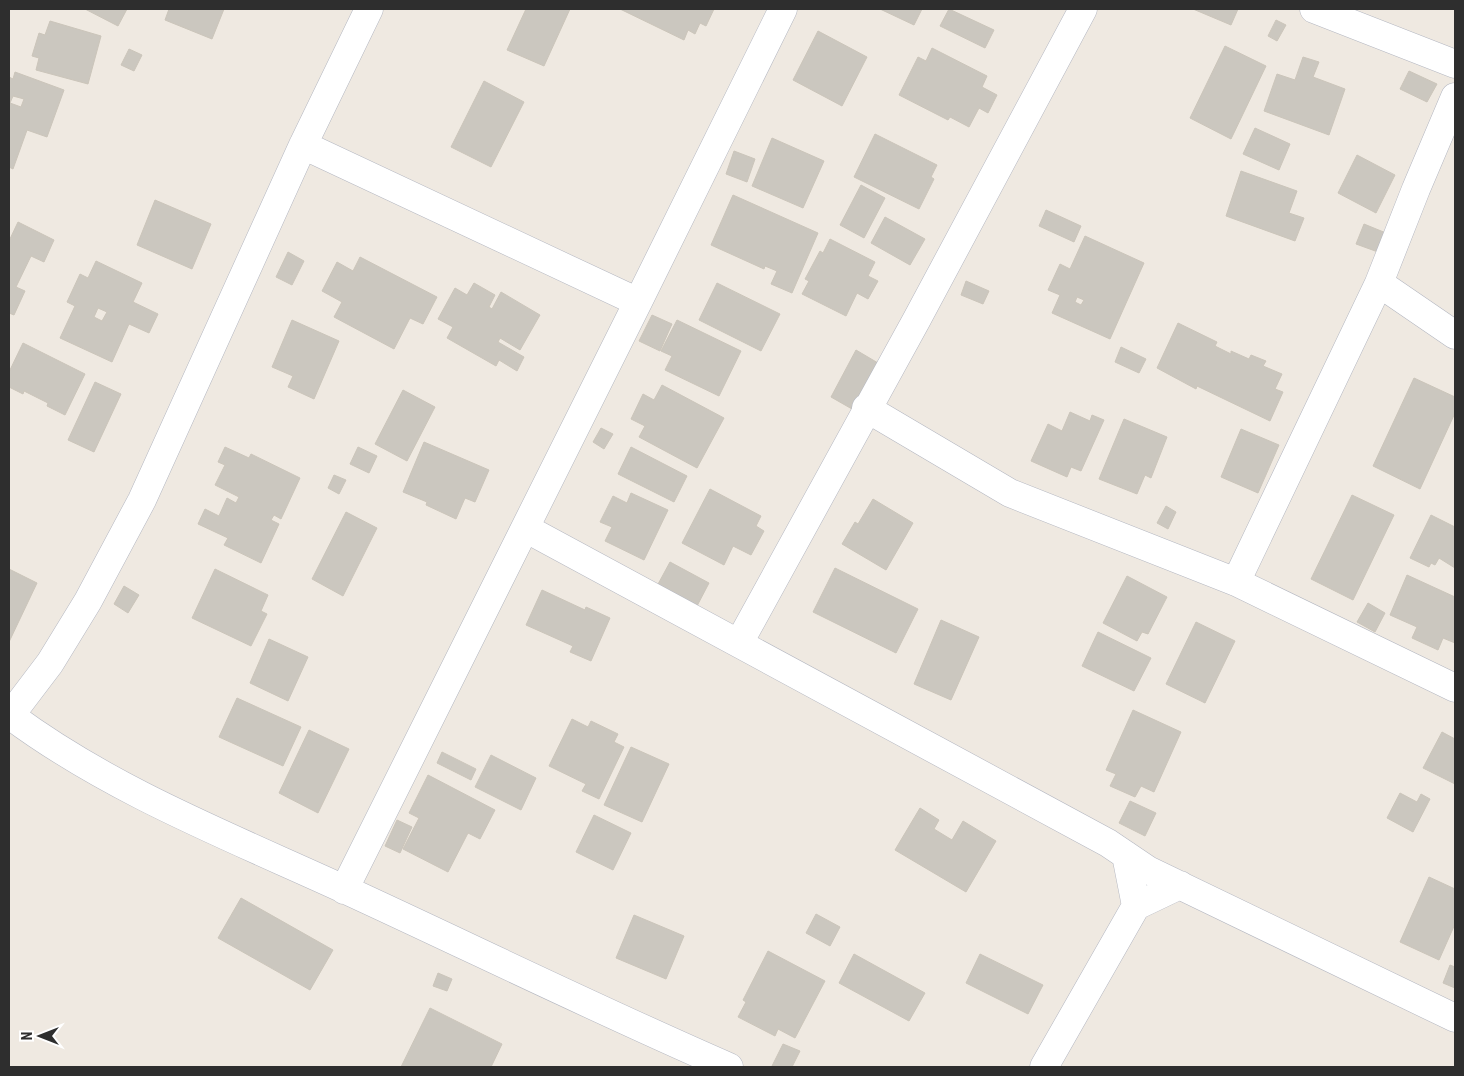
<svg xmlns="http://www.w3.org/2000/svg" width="1464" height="1076" font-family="'Roboto Condensed',sans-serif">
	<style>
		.building { fill: #cbc7bf; stroke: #cbc5ba; fill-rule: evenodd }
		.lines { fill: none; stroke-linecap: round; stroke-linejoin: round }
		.minor-casing { stroke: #b4b7c1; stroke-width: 29 }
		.minor { stroke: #fff; stroke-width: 28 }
	</style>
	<rect width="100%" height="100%" fill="#efe9e1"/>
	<path class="building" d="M85,9H127L118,26Z
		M169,9H224L212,39L165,20Z
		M526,9H570L544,66L507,50Z
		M620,9H714L706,26L700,23L695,34L688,30L684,40Z
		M880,9H922L914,25Z
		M949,9L994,30L985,48L940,26Z
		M1193,9H1238L1231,25Z
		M1276,20L1286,25L1277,41L1268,36Z
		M50,21L101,36L88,84L36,70L39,58L32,56L39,33L45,35Z
		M818,31L867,57L842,106L793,80Z
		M1225,46L1266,66L1231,139L1190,118Z
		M932,48L987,76L982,87L997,95L988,113L979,108L969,127L950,117L948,120L899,95L918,57L926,61Z
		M129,49L142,55L134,71L121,65Z
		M1303,57L1319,62L1313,77L1345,89L1329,135L1264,111L1277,74L1295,80Z
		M1409,71L1437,84L1427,102L1400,89Z
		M15,72L64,90L47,137L27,130L13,169L9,167V77L13,79ZM13,96L24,99L21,107L10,103Z
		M484,81L524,102L491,167L451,147Z
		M1255,128L1290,144L1279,170L1243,154Z
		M875,134L937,165L931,177L934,179L919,209L854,177Z
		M772,138L824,161L803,208L752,186Z
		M734,151L755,159L747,182L726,174Z
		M1357,155L1395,175L1376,213L1338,193Z
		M1241,171L1297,191L1289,213L1304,218L1295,241L1226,216Z
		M861,185L885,198L864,238L840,225Z
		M733,195L818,233L792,293L771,284L777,271L765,266L764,269L711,245Z
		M155,200L211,224L192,269L137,245Z
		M1046,210L1081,226L1074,242L1039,226Z
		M885,217L925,239L910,265L871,243Z
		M18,222L54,240L44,262L31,256L16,287L25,291L14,315L9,313V241Z
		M1364,224L1386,233L1378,252L1356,244Z
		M1085,236L1144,263L1110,339L1052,313L1060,295L1048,290L1060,264L1070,269ZM1077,297L1084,300L1081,305L1075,302Z
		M830,239L875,262L868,276L878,281L868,299L857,293L846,316L802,294L809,281L805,279L820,251L823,253Z
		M288,252L304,261L292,285L276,277Z
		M360,257L437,297L423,324L410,318L394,349L334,317L342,302L322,291L337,262L353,271Z
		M96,261L142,283L133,302L158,314L149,333L129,324L112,362L60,338L75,306L67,302L80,274L88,278ZM98,308L107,312L102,321L94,317Z
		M966,281L989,291L983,304L961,295Z
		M474,283L495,295L489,307L492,309L501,292L540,315L520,350L500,338L498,342L524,357L517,371L499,360L496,366L447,338L453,327L438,319L455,288L467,295Z
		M717,283L780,314L761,351L699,320Z
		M652,315L672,324L660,351L639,341Z
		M292,320L339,341L314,399L288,387L293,376L272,367Z
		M677,320L741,351L719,396L665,370L672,356L661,351Z
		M1178,323L1217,342L1215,346L1231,354V351L1249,359L1251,355L1266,361L1263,366L1282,374L1275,389L1283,392L1270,421L1197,386L1196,389L1157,368Z
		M23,343L85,374L65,415L47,406L48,403L24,391L23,394L9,387V372Z
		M1121,347L1146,359L1139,373L1115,362Z
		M856,350L878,363L852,409L831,397Z
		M1414,378L1455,397V413L1420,489L1373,466Z
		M95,382L121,394L94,452L68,440Z
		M662,385L724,418L697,468L639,437L645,426L631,419L643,394L654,400Z
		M403,390L435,407L407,461L375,444Z
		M1070,412L1090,421L1092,415L1104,420L1081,471L1071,467L1067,477L1031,461L1048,424L1062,431Z
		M1124,419L1167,437L1151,478L1145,475L1137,494L1099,479Z
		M601,428L613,434L604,449L593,442Z
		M1241,429L1279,445L1258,493L1221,477Z
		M424,442L489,470L475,502L465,498L456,519L426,505L427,502L403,492Z
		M225,447L249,458L251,454L300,478L281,519L274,515L271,520L279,524L261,563L224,545L228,538L198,524L205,509L219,516L227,498L236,503L239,497L215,485L225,465L218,462Z
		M358,447L377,456L369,473L350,464Z
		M631,447L687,476L674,502L618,474Z
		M334,475L346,480L339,494L328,488Z
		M710,489L761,516L756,526L764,531L751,555L733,546L724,565L682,543Z
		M631,493L668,510L644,560L605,541L612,527L600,522L613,496L627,503Z
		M1352,495L1394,515L1353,600L1311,579Z
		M873,499L913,523L886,570L842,544L855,522L858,524Z
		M1166,506L1176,512L1168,529L1157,523Z
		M346,512L377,528L343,596L312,579Z
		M1431,515L1455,527V568L1439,558L1435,565L1431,563L1429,567L1410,558Z
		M670,562L709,583L697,606L657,586Z
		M835,568L918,609L896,653L813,612Z
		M9,569L37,583L9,642Z
		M215,569L268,595L261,611L267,614L251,646L192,618Z
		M1407,575L1455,597V643L1443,638L1438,650L1412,638L1417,627L1390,615Z
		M1127,576L1167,597L1148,634L1142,632L1137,641L1103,623Z
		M124,586L139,595L128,613L114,604Z
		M542,590L585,610L586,607L610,618L591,661L570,652L573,646L526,625Z
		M1368,603L1385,613L1375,632L1357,622Z
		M941,620L979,637L951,700L914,684Z
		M1196,622L1235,641L1205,703L1166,684Z
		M1098,632L1151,658L1134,691L1082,666Z
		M269,639L308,657L288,701L250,683Z
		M237,698L301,727L283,766L219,737Z
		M1133,710L1181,732L1154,792L1141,786L1135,797L1110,786L1116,774L1106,770Z
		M572,719L588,727L591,721L618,734L614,742L624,747L599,799L582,791L586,784L549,766Z
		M309,730L349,749L318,813L279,793Z
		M1442,732L1455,739V784L1423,768Z
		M631,747L669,764L642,822L604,805Z
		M442,752L476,769L471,780L437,763Z
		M491,755L536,778L521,810L475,787Z
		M428,775L495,810L480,839L468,833L448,872L403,849L419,818L409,813Z
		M1400,793L1417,802L1421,794L1430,799L1413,832L1387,818Z
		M1130,801L1156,813L1145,836L1119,823Z
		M920,808L939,820L934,829L952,840L963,821L996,841L966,892L895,850Z
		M594,815L631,833L613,870L576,852Z
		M397,820L412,827L400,853L385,846Z
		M1429,877L1455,889V924L1439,960L1400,942Z
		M241,898L333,950L310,990L218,938Z
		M816,914L840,927L830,946L806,933Z
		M634,915L684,936L666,979L616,958Z
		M768,951L825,981L795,1038L778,1029L775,1036L738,1017L746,1002L743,1000Z
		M854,954L925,993L909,1021L839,983Z
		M980,954L1043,985L1028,1014L966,983Z
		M1450,965L1455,967V988L1443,983Z
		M438,973L452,979L447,991L433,986Z
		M430,1008L502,1044L491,1067H401Z
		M783,1044L800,1051L792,1067L772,1066Z"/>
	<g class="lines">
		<g class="minor-casing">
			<path id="minor" d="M1314,9L1455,64
				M1455,97L1416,189L1379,283L1455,335
				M303,145L638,302L783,9
				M866,408L1010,493L1236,582L1455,688
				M525,528L1108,843L1148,870L1455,1018
				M1236,582L1379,283
				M739,643L917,319L1083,9
				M11,716C112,791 233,838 346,890C474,949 600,1011 729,1067
				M9,717L50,663L88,601L142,500L303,145L369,9
				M1126,855L1136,906
				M344,890L638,302
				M1044,1067L1136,906L1180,885"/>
		</g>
		<use href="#minor" class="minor"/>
	</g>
	<rect width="1464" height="1076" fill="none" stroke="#2e2e2e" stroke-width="20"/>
	<g transform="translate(40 1036) rotate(270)" stroke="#ffffff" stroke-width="4" paint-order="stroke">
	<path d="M0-4L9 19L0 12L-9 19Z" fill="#2e2e2e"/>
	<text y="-8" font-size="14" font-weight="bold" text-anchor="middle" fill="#2e2e2e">N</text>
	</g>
</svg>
